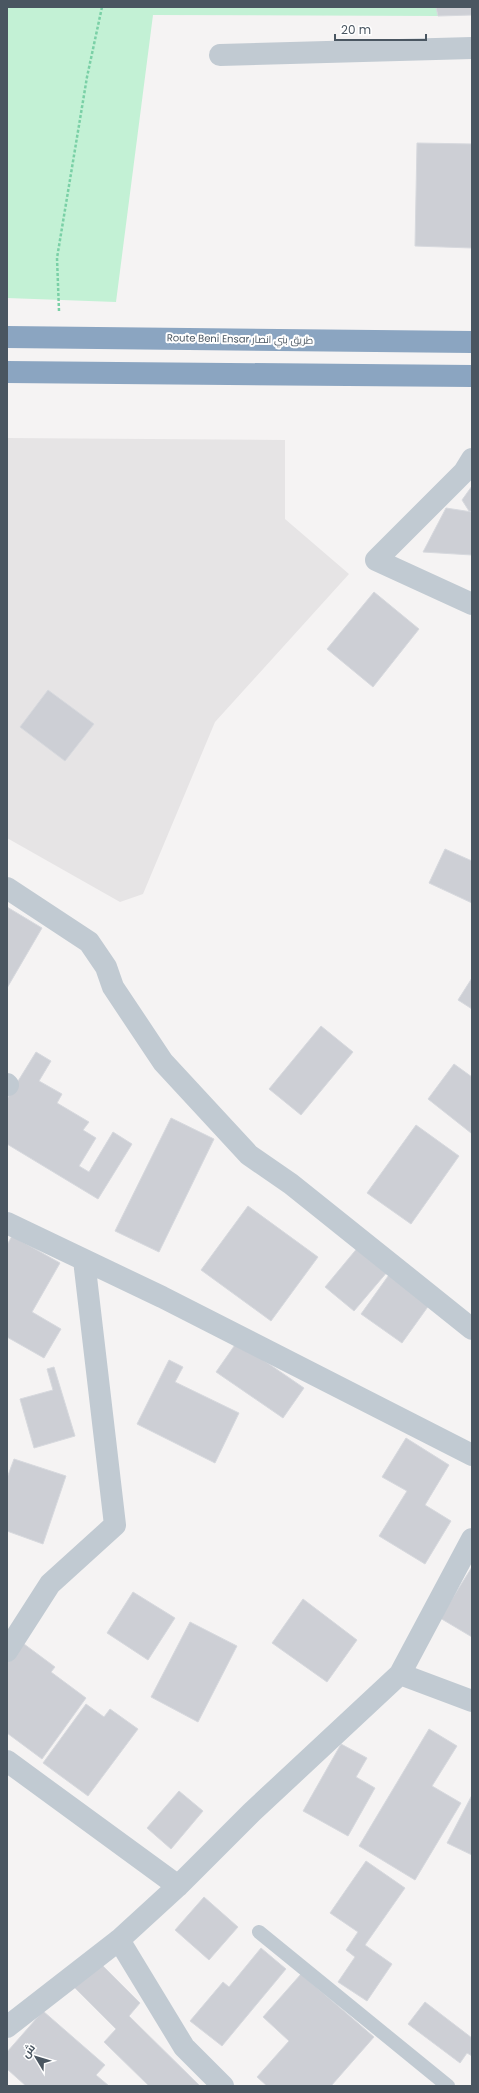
<svg xmlns="http://www.w3.org/2000/svg" width="479" height="2093" font-family="Poppins,Cairo,sans-serif">
	<style>
		.education { fill: #e6e4e5 }
		.green { fill: #c3f1d5 }
		.building { fill: #cdcfd5; stroke: #d7d9de }
		.lines { fill: none; stroke-linecap: round; stroke-linejoin: round }
		.path { stroke: #7ad0a6; stroke-width: 2.5; stroke-dasharray: 3 2; stroke-linecap: butt }
		.lane { stroke: #c1cad2; stroke-width: 14 }
		.street { stroke: #c1cad2; stroke-width: 22 }
		.highway { stroke: #8ba5c1; stroke-width: 22 }
		.labels { text-anchor: middle; dominant-baseline: central; stroke-width: 4; stroke-linejoin: round; paint-order: stroke }
		.street-label { font-size: 10px; fill: #4a5661; stroke: #fff }
	</style>
	<rect width="100%" height="100%" fill="#f5f3f3"/>
	<path class="education" d="M7,438L285,440V519L349,574L215,722L143,894L120,902L7,838Z"/>
	<path class="green" d="M7,7H436L438,16L153,15L116,302L7,298Z"/>
	<path class="building" d="M436,7H472V15L438,16Z
		M417,143L472,144V248L415,246Z
		M472,486V512L469,511L462,500Z
		M446,508L472,512V555L423,552Z
		M374,592L419,629L373,687L327,649Z
		M48,690L94,724L65,761L20,727Z
		M445,849L472,861V903L429,883Z
		M7,907L42,928L7,988Z
		M472,978V1009L458,1000Z
		M321,1026L353,1052L301,1115L269,1089Z
		M36,1052L51,1061L39,1081L62,1094L57,1103L89,1122L83,1130L96,1138L79,1166L89,1172L113,1132L132,1144L98,1199L7,1144V1099Z
		M454,1064L472,1077L471,1133L428,1099Z
		M171,1118L214,1139L159,1252L115,1231Z
		M416,1125L459,1156L411,1224L367,1193Z
		M248,1206L318,1257L271,1321L201,1270Z
		M12,1236L60,1263L32,1312L61,1329L44,1358L7,1337V1245Z
		M359,1246L388,1271L354,1311L325,1287Z
		M391,1272L432,1301L402,1343L361,1314Z
		M237,1342L304,1388L283,1418L216,1372Z
		M169,1360L183,1367L175,1382L239,1413L215,1463L137,1424Z
		M54,1367L75,1436L34,1448L20,1399L53,1390L47,1369Z
		M406,1438L449,1465L425,1505L451,1521L425,1564L379,1536L407,1491L382,1477Z
		M14,1459L66,1476L43,1544L7,1531V1478Z
		M472,1567V1637L440,1618Z
		M133,1592L175,1618L148,1660L107,1633Z
		M303,1599L357,1640L327,1682L272,1643Z
		M190,1622L237,1646L198,1722L151,1697Z
		M20,1641L55,1667L51,1672L86,1698L42,1759L7,1733V1659Z
		M86,1704L104,1717L110,1709L138,1729L88,1796L43,1763Z
		M429,1729L457,1746L432,1786L461,1803L415,1880L359,1846Z
		M341,1744L367,1758L356,1777L375,1788L348,1836L303,1811Z
		M179,1791L203,1811L171,1849L147,1828Z
		M472,1795V1855L447,1843Z
		M366,1861L405,1888L365,1945L392,1964L367,2001L338,1982L355,1957L346,1950L358,1932L330,1913Z
		M204,1897L238,1927L209,1960L175,1930Z
		M261,1948L286,1969L222,2046L190,2021L223,1982L229,1987Z
		M99,1962L140,2003L129,2016L200,2086H149L104,2042L116,2029L74,1987Z
		M301,1974L374,2037L331,2086H267L257,2077L289,2041L263,2017Z
		M425,2002L472,2038V2056L467,2053L460,2063L408,2024Z
		M43,2011L105,2065L96,2075L109,2086H26L7,2069V2052Z"/>
	<g class="lines">
		<path class="path" d="M59,311L57,258L87,77L102,7"/>
		<path class="lane" d="M259,1932L448,2086"/>
		<path class="street" d="M220,55L472,48
			M472,459L464,472L376,560L472,604
			M7,888L89,942L106,967L113,987L163,1062L249,1155L291,1184L472,1329
			M7,1084L8,1085
			M7,1223L162,1297L472,1455
			M7,1651L50,1584L115,1525L84,1260
			M400,1674L472,1701
			M7,1761L178,1886
			M119,1940L184,2047L223,2086
			M7,2027L119,1940L178,1886L252,1812L400,1674L472,1539"/>
		<path class="highway" d="M7,337L472,342
			M7,372L472,376"/>
	</g>
	<g class="labels">
		<g class="street-label">
			<text transform="translate(240 339) rotate(1)">Route Beni Ensar طريق بني انصار</text>
		</g>
	</g>
	<rect width="479" height="2093" fill="none" stroke="#4a5661" stroke-width="16"/>
	<g transform="translate(36 2057) rotate(308)" stroke="#ffffff" stroke-width="3" paint-order="stroke">
	<path d="M0-3L7 15L0 10L-7 15Z" fill="#4a5661"/>
	<text y="-6" font-size="11" font-weight="bold" text-anchor="middle" fill="#4a5661">ش</text>
	</g>
	<path d="M335 34v6h91v-6" fill="none" stroke="#4a5661" stroke-width="2"/>
	<text x="341" y="34" font-size="12" fill="#4a5661" stroke="#ffffff" stroke-width="3" paint-order="stroke">20 m</text>
</svg>
